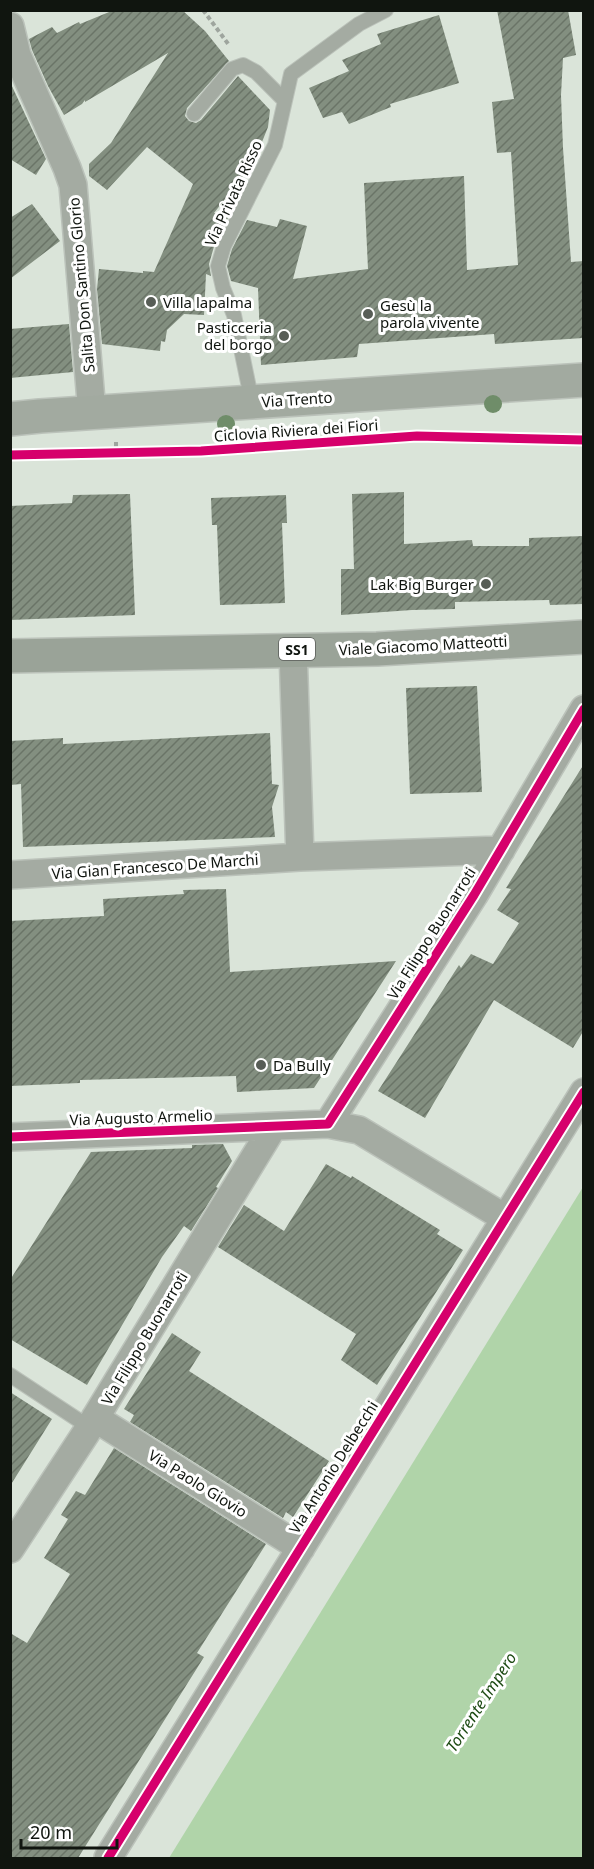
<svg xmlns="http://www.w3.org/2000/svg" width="594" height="1869" font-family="'Noto Sans',sans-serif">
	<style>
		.water { fill: #b0d4a9 }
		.building { fill: url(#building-hatch) }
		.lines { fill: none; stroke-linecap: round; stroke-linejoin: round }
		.lane-casing { stroke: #bbc2ba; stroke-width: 16 }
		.street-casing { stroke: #bbc2ba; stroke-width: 30 }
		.secondary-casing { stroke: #bbc2ba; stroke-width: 36 }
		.primary-casing { stroke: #bbc2ba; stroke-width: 36 }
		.path { stroke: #9ea59e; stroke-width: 4; stroke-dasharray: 4.5 3; stroke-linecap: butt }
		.lane { stroke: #a4aba2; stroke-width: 14 }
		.street { stroke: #a4aba2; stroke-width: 27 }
		.secondary { stroke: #a2aaa0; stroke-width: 33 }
		.primary { stroke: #9aa398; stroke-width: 33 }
		.cycleway-casing { stroke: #fff; stroke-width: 13 }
		.cycleway { stroke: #d6006c; stroke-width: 9 }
		.tree { fill: #6f8d69 }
		.poi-dot { fill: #575d56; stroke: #fff; stroke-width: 2 }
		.labels { text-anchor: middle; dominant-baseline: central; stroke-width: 6; stroke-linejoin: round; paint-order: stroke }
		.shield { fill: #fff; stroke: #585b57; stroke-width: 1.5 }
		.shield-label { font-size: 14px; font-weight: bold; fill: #10150f }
		.street-label { font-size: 15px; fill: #10150f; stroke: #fff }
		.poi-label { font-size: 15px; fill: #10150f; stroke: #fff; text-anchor: start }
		.water-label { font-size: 16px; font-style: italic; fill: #1c4a12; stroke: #fff }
	</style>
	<defs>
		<pattern id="building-hatch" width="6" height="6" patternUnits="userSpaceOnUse" patternTransform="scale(1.5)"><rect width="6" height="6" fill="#838f80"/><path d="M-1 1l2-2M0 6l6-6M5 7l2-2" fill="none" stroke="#6a7467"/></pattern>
	</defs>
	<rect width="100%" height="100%" fill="#dae4d9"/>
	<path class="water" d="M583,1187V1858H169Z"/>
	<path class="building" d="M114,10H182L205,31L229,61L187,108L185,116L189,121L196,123L201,120L238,76L270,110L268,127L254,162L214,213L229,216L215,243L209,264L211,276L206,274L204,315L184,314L167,330L165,342L161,341L160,351L102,344L97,289L99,269L143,273V271L154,272L193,184L147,147L107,190L89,176V164L111,143L168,53L85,102V100L82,104L64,115L48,86L32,50L29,39L52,27L57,33L79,22L80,24Z
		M497,10H568L576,55L563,58L561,95L563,148L571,262L584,261L583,338L495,344L494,334L359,344L357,357L261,365L258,288L231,281L227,266L232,249L247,220L277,227L280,219L307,226L293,279L368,269L364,183L464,176L467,270L518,265L511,152L497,153L492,102L514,99Z
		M439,15L459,83L390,104L391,107L349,124L342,112L323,118L309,88L349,71L342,60L381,44L377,34Z
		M10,82L46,159L36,175L10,159Z
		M32,204L60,241L10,279V218Z
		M69,324L73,372L10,378V329Z
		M404,492V544L472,540L473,546H529V538L584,536V604L550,605L549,600L455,602V609L412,610L341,615V569H354L352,494Z
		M130,494L135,615L10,620V506L72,503L73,495Z
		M286,495L287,523H282L285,603L220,605L217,525H212L211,498Z
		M477,686L482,792L410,794L406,688Z
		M270,733L272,784L279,785L272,807L275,837L23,847L21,784L10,785V741L63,738V744Z
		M584,764V1030L573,1048L494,1000L425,1118L378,1091L459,965L461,968L471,954L493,964L519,923L497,910L511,889L506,888Z
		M226,889L230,972L396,961L314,1088L237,1092L236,1076L80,1080V1083L10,1086V921L104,916L103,899L184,894L183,890Z
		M223,1144L232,1161L216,1187L218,1188L191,1231L184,1226L162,1257L87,1385L10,1339V1280L91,1152L192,1148V1145Z
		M326,1164L351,1178L352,1176L440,1230L437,1234L463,1250L377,1385L341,1360L356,1334L218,1247L244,1205L284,1231Z
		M172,1333L201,1352L189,1371L329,1461L293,1517L286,1512L283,1518L130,1422L134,1415L124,1409Z
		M10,1392L52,1419L10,1486Z
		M114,1448L266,1544L197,1653L204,1657L78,1858H10V1633L27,1643L70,1574L44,1558L68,1519L61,1515L69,1502L76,1491L85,1495Z"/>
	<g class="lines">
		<g class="lane-casing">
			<path id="lane" d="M194,114L232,69L243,65L256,72L284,100
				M252,402L234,315L223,288L218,266L224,246L275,145L291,74L359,24L386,10
				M10,1375L89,1427"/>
		</g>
		<g class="street-casing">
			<path id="street" d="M10,26L17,55L67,168L73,185L92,413
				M293,650L300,857
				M10,875L300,857L501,850
				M328,1124L359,1130L505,1218
				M10,1137L328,1124L474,895L584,709
				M95,1418L301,1548
				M10,1549L86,1433L273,1127
				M108,1858L584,1092"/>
		</g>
		<g class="secondary-casing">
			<path id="secondary" d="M10,419L40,416L584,380"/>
		</g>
		<g class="primary-casing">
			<path id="primary" d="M10,656L377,649L584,637"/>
		</g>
		<path class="path" d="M203,10L229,45
			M116,442V452"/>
		<use href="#lane" class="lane"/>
		<use href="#street" class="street"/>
		<use href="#secondary" class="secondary"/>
		<use href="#primary" class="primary"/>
		<g class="cycleway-casing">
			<path id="cycleway" d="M10,455L201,451L417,436L584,440
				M10,1137L328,1124L474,895L584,709
				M108,1858L584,1092"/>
		</g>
		<use href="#cycleway" class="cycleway"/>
	</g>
	<g class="tree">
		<circle cx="493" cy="404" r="9"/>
		<circle cx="226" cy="424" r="9"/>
	</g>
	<g class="poi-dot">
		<circle cx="151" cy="302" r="6"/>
		<circle cx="368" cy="314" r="6"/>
		<circle cx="284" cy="336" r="6"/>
		<circle cx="486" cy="584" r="6"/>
		<circle cx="261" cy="1065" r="6"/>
	</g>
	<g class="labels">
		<rect class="shield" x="279" y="638" width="36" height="22" rx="4.5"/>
		<g class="shield-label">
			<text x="297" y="649">SS1</text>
		</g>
		<g class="street-label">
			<text transform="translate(233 193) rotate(-65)">Via Privata Risso</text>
			<text transform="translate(81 285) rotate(-95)">Salita Don Santino Glorio</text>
			<text transform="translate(297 399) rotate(-4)">Via Trento</text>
			<text transform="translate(296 430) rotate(-4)">Ciclovia Riviera dei Fiori</text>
			<text transform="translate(423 645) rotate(-3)">Viale Giacomo Matteotti</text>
			<text transform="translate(155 866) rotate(-4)">Via Gian Francesco De Marchi</text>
			<text transform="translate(431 933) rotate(-58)">Via Filippo Buonarroti</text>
			<text transform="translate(141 1117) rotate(-2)">Via Augusto Armelio</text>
			<text transform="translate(144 1338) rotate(-59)">Via Filippo Buonarroti</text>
			<text transform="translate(333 1467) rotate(-58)">Via Antonio Delbecchi</text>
			<text transform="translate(198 1483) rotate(32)">Via Paolo Giovio</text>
		</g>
		<g class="poi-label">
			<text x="163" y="302">Villa lapalma</text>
			<text x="380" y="305">Gesù la<tspan x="380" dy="17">parola vivente</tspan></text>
			<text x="272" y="327" text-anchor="end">Pasticceria<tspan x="272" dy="17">del borgo</tspan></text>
			<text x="474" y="584" text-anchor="end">Lak Big Burger</text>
			<text x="273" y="1065">Da Bully</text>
		</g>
		<g class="water-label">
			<text transform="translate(481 1702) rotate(-57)">Torrente Impero</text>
		</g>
	</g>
	<rect width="594" height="1869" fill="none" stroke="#10150f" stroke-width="24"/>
	<path d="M21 1839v9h96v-9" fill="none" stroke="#10150f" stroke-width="3"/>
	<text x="30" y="1839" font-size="18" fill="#10150f" stroke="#ffffff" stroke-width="4.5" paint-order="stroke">20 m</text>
</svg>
